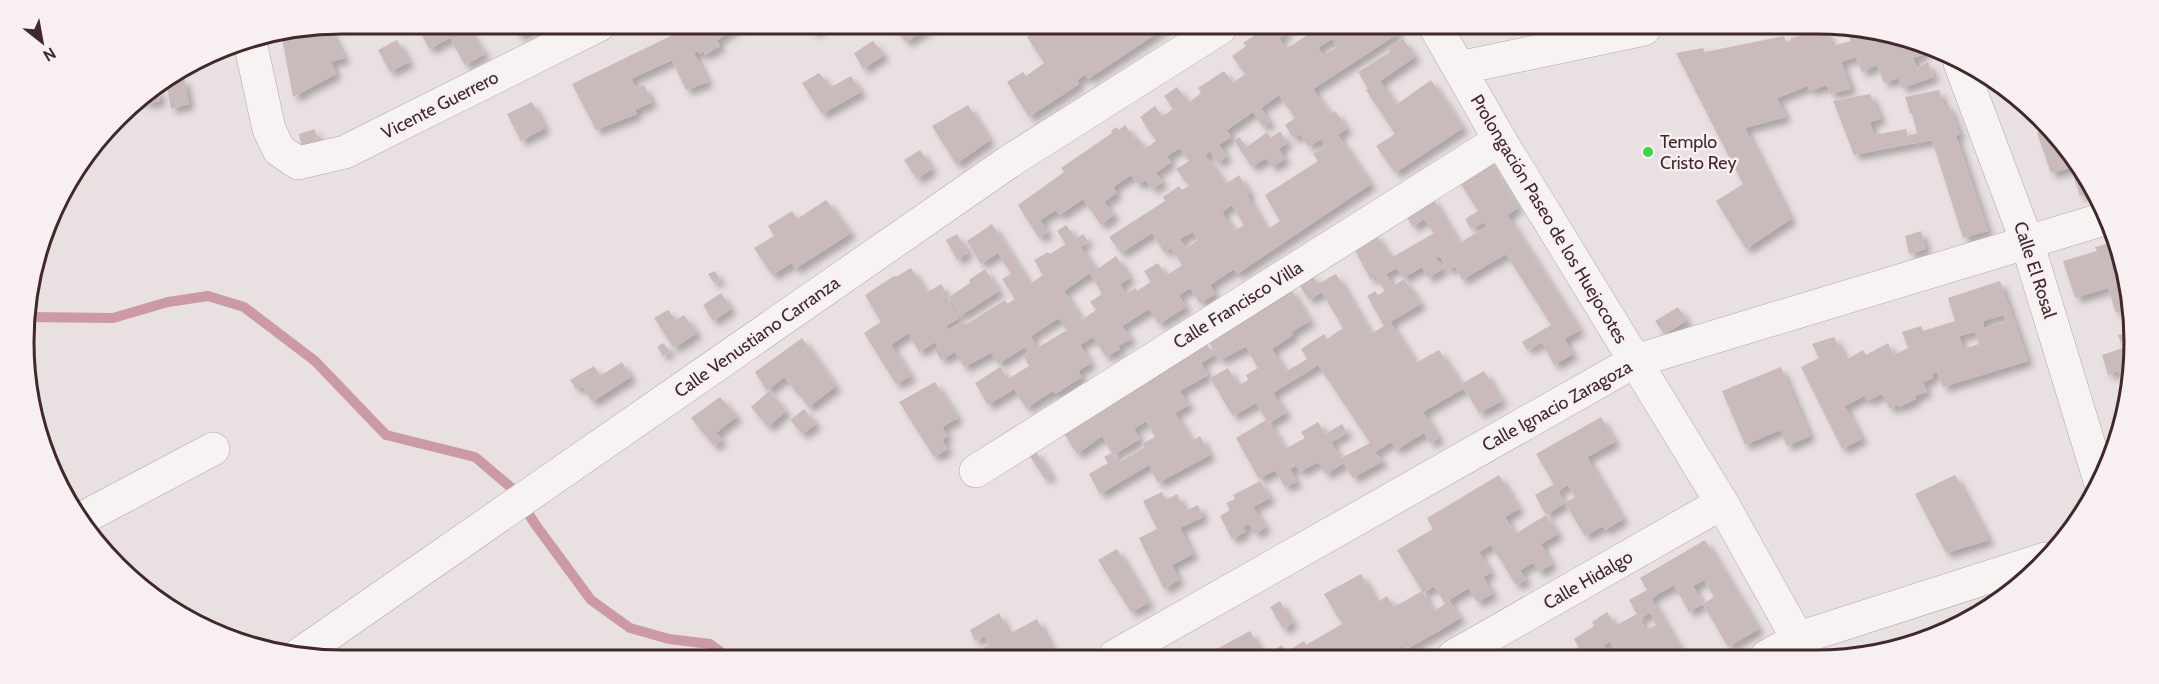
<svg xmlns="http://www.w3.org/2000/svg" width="2159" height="684" font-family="Cabin,sans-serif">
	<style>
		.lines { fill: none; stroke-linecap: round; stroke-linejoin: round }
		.stream { stroke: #cb9aa5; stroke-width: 10 }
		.building { fill: #c9babc; fill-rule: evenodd; filter: url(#shadow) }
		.minor-casing { stroke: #b3a5a7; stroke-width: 34 }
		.minor { stroke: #f7f3f3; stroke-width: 33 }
		.poi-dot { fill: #41d34e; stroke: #f7eff1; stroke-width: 2 }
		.labels { text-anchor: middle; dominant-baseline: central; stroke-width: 5; stroke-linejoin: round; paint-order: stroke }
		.street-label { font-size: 18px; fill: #41282b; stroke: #f7eff1 }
		.poi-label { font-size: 18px; fill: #41282b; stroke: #f7eff1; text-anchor: start }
		.rim { fill: none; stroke: #41282b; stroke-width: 3 }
	</style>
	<defs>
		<filter id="shadow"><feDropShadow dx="5.5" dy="5.5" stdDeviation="3" flood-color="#0004"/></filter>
	</defs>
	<rect width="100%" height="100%" fill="#e9e0e1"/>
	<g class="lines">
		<path class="stream" d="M28,317L113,318L168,302L208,296L244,307L315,361L386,435L475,457L514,490L535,524L591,600L630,628L669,639L710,644L725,655"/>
	</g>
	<path class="building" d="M422,24L472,25L467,27L485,54L465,65L450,38L429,49L419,29L424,27Z
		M513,25H540L519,36Z
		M693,25L732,26L734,29L717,40L720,46L705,55L704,52L700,54L698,51L694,53L708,82L686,90L672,60L631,79L636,88L644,85L652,102L635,110L637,114L596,130L572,84Z
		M809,26H823L814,33Z
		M894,26H927L928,28L906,42Z
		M1046,27H1054L1056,30L1061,27H1100L1106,36L1121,27H1166L1088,79L1085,75L1077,80L1079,84L1029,117L1007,82L1023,72L1026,76L1044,63L1027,37L1039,29L1043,34L1048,29Z
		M329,28L345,58L331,62L336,74L293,97L282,38Z
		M1266,28H1285L1288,32L1279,38L1286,49L1309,34L1305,28H1396L1399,33L1313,89L1330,114L1335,111L1347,128L1338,135L1371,184L1237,274L1234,269L1210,285L1215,294L1200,303L1190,288L1179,295L1186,307L1159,324L1149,309L1122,326L1131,339L1118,346L1120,349L1106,357L1093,337L1080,345L1091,363L1078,371L1082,377L1055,394L1053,391L1026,408L1014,389L988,405L975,383L1000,367L1008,379L1029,366L1023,355L1028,352L1025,347L998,364L991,353L964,367L955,352L941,360L935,350L938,348L936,342L919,352L908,333L891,345L911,376L896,384L864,333L881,322L865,295L894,276L896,277L911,268L926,293L941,284L945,290L942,292L944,296L946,295L950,300L948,301L959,318L946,326L948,330L963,321L965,325L1005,300L1007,304L1015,299L1002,279L1011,274L998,253L981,264L967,241L992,224L1030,284L1043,275L1034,260L1048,252L1050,254L1066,244L1057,231L1066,225L1076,239L1083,234L1088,241L1080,246L1096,270L1116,256L1130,278L1120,284L1126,294L1136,288L1137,291L1151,282L1144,271L1158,263L1166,276L1182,265L1171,248L1164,252L1152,233L1121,253L1109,237L1165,201L1163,197L1179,186L1182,190L1189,186L1176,169L1189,161L1180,148L1167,156L1171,162L1156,173L1163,182L1152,189L1145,180L1138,185L1131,175L1113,187L1117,193L1104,202L1114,215L1101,225L1083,199L1060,215L1056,210L1040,220L1048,232L1039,238L1018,205L1064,172L1061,168L1112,133L1111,131L1117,127L1119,130L1125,125L1136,140L1138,138L1145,149L1156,141L1140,117L1155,106L1162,117L1173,109L1164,96L1177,87L1188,103L1201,93L1198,88L1224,71L1233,83L1245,74L1232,56L1246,46L1243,43ZM1332,39L1337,47L1323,55L1318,48ZM1279,95L1295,118L1285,125L1293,138L1300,134L1309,147L1321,139L1326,146L1313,154L1318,161L1265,195L1280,221L1267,230L1247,195L1250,193L1239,175L1226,184L1205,155L1210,151L1218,163L1227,156L1219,145L1231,137L1227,130L1253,112L1263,127L1270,122L1261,108ZM1232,205L1244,225L1234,231L1222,212ZM1193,232L1198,240L1186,248L1180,239ZM1090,273L1102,294L1090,302L1096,310L1082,320L1064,291ZM1059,318L1067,330L1037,348L1031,336Z
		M1811,30H1826L1832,46L1851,41L1848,34L1860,30H1868L1872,43L1896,37L1923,48L1925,54L1913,58L1917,68L1928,62L1934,77L1902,88L1898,78L1884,83L1877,65L1862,72L1856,57L1841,62L1851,89L1830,94L1827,85L1810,91L1808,86L1777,98L1786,117L1745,128L1791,219L1746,249L1716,201L1743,184L1676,53L1703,48L1705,52L1784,36L1786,42L1791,40V38L1810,33L1809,31Z
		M1403,39L1415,57L1380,81L1396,105L1431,80L1463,128L1395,173L1376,146L1395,134L1366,90L1368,89L1358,72L1390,52L1388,48Z
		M397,40L409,62L390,72L378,50Z
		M873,41L884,55L863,69L854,53Z
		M819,73L831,87L851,76L861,92L822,114L802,83Z
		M184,78L189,104L171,109L166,82Z
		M158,87L160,101L145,104L144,98L141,99L142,101L134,102Z
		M1939,90L1944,106L1948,104L1960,134L1956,136L1988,231L1963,238L1932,140L1854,155L1833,101L1870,94L1881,119L1870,122L1874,135L1906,129L1908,136L1917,133L1912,113H1910L1905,97Z
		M532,102L545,128L521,141L507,114Z
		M968,105L990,140L956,164L932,126Z
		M314,129L319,140L302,149L299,134Z
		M2046,130L2082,166L2093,192L2080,196L2071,168L2051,173L2037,133Z
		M1280,131L1287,143L1279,149L1285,159L1272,167L1266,158L1252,167L1234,141L1239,137L1247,147L1267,132L1271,138Z
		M920,150L932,169L917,179L904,160Z
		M1487,156L1518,208L1507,215L1580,330L1564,339L1573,354L1554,365L1542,342L1527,350L1522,342L1551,325L1506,254L1462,280L1455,266L1448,270L1440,256L1435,258L1444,268L1428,278L1422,267L1403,278L1397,268L1386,274L1393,286L1404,279L1421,304L1390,322L1416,363L1439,350L1461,384L1484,371L1502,401L1479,413L1464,388L1423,412L1439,438L1430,443L1424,433L1396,450L1391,442L1375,452L1383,461L1353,478L1344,463L1326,474L1318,462L1300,472L1296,466L1290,469L1297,482L1285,487L1275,470L1259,479L1236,438L1266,420L1256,403L1233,416L1210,378L1228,368L1238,386L1248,380L1246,375L1258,368L1246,347L1220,360L1208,341L1290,288L1310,321L1291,332L1293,335L1272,349L1285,372L1307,359L1301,349L1324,334L1327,339L1343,328L1322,292L1309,300L1298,283L1312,274L1318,284L1336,274L1371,334L1384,326L1367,296L1375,291L1378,295L1385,291L1376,276L1371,280L1353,247L1375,233L1391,258L1434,233L1424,219L1413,227L1405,214L1432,197L1459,243L1487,227L1484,222L1471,229L1465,219L1478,211L1456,176ZM1318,365L1370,443L1341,458L1331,442L1347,433L1342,424L1325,434L1318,422L1301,432L1305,438L1285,449L1269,423L1286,413L1273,393Z
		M826,200L851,233L795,269L792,263L772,275L754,248L774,236L768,226L792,211L797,219Z
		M1921,231L1926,249L1909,254L1905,236Z
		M957,234L968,253L957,260L946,240Z
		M2113,242L2129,280V310L2116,313L2108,288L2075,298L2063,261L2097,251L2095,247Z
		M985,269L999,291L960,316L949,297L970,283L969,280Z
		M715,271L720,280L714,283L708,274Z
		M2000,281L2028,361L1943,387L1937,372L1932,374L1933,378L1923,382L1927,392L1915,396L1916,399L1899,407L1897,405L1890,409L1882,394L1867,401L1864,396L1845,406L1862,439L1842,449L1801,367L1819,358L1812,344L1834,337L1846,360L1863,350L1866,355L1888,343L1893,355L1908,348L1902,332L1921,326L1923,331L1955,321L1948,298ZM2004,315L2006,322L1984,328L1983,321ZM1975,332L1979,344L1963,349L1959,336Z
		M721,293L731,309L713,321L703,305Z
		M1678,307L1687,321L1664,334L1655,321Z
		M668,310L676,320L684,315L697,333L674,348L654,318Z
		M2129,332V403H2128L2118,371L2108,375L2102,355L2123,348L2118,335Z
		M802,338L836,386L809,407L784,377L767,391L755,372Z
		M663,343L670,351L663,356L657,347Z
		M1206,343L1214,355L1201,363L1208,375L1180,391L1189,405L1175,413L1192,441L1200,436L1210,455L1158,483L1149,465L1100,494L1089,474L1108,463L1104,457L1112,453L1102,436L1077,454L1063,432ZM1146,421L1155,437L1142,444L1145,447L1118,463L1113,455L1140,439L1134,429Z
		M622,362L631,377L592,402L582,386L576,389L570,380L594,366L600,376Z
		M1781,367L1810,436L1787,446L1780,430L1745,445L1722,391Z
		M935,382L958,418L942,427L948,436L942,440L948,449L934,457L899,402Z
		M769,391L786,411L768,427L751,407Z
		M720,397L737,416L716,433L722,440L714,446L691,418Z
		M804,409L816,424L802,434L790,420Z
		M1601,417L1615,442L1587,457L1623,519L1605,530L1603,526L1585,536L1565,503L1546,515L1535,495L1554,484L1536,454ZM1568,485L1575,497L1565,503L1558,491Z
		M1035,450L1051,475L1045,479L1029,455Z
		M1499,475L1519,509L1505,517L1515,534L1546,515L1558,534L1541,544L1552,564L1539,572L1533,563L1520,570L1526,580L1516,585L1491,545L1479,552L1491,573L1483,577L1493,594L1477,602L1469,588L1449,600L1460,618L1444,628L1405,650L1402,646L1386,656H1295L1291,649L1304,641L1306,645L1342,624L1324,594L1361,574L1377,602L1387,596L1394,607L1422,591L1397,550L1433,529L1427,518ZM1434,586L1445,604L1434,611L1423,593Z
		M1955,475L1989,540L1946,553L1915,494Z
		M1260,481L1270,498L1253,507L1266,527L1255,534L1249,524L1243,527L1246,532L1232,539L1220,516L1230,510L1226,503L1235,499L1233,495Z
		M1162,492L1166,500L1177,494L1185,511L1198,505L1203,517L1180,528L1193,554L1172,565L1179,580L1164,589L1139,538L1157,529L1143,501Z
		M1705,540L1759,629L1728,647L1703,604L1689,612L1674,585L1651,598L1685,657H1563L1579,648L1574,639L1594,626L1592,622L1607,612L1615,626L1637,614L1629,600L1647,590L1640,578ZM1704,580L1714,597L1703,604L1693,586ZM1650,613L1656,625L1646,630L1640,618ZM1610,642L1615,652L1609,655L1604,645Z
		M1117,549L1149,603L1131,612L1098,560Z
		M1280,601L1293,623L1283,629L1270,607Z
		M999,613L1009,634L1037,619L1056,655H1021L1018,650L1009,655H984L980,650L989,644L984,636L975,641L970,630Z
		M1250,631L1264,656H1206L1213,651Z
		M1282,645L1288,656H1264Z
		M1557,650L1560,657H1544Z"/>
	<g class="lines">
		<g class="minor-casing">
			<path id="minor" d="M1436,28L1500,140L1722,503L1808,657
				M250,42L269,129L279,150L298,163L345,152L599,25
				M1960,63L2027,242L2100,481
				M1459,68L1644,29
				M976,471L1500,140
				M79,520L213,449
				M300,654L1010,161L1220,28
				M1115,656L1635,361L2104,219
				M1454,656L1722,503
				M1766,657L1799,638L2045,559"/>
		</g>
		<use href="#minor" class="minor"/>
	</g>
	<circle class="poi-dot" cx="1648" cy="152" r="6"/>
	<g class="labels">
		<g class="street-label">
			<text transform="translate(440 105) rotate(-27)">Vicente Guerrero</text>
			<text transform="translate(1549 219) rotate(59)">Prolongación Paseo de los Huejocotes</text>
			<text transform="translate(2035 270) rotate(72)">Calle El Rosal</text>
			<text transform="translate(1238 305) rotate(-32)">Calle Francisco Villa</text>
			<text transform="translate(757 337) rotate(-35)">Calle Venustiano Carranza</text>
			<text transform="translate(1557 406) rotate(-29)">Calle Ignacio Zaragoza</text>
			<text transform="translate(1588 580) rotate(-30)">Calle Hidalgo</text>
		</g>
		<g class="poi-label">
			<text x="1660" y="142">Templo<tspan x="1660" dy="21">Cristo Rey</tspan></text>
		</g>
	</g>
	<path d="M0 0H2159V684H0ZM342 34H1816A308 308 0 0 1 2124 342V342A308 308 0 0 1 1816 650H342A308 308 0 0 1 34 342V342A308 308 0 0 1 342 34Z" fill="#f7eff1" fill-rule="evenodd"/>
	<path class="rim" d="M342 34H1816A308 308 0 0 1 2124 342V342A308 308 0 0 1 1816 650H342A308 308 0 0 1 34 342V342A308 308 0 0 1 342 34Z"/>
	<g transform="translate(42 42) rotate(149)" stroke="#f7eff1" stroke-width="4.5" paint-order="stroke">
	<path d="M0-4.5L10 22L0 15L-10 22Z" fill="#41282b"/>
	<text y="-9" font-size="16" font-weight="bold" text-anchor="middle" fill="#41282b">N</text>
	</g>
</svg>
